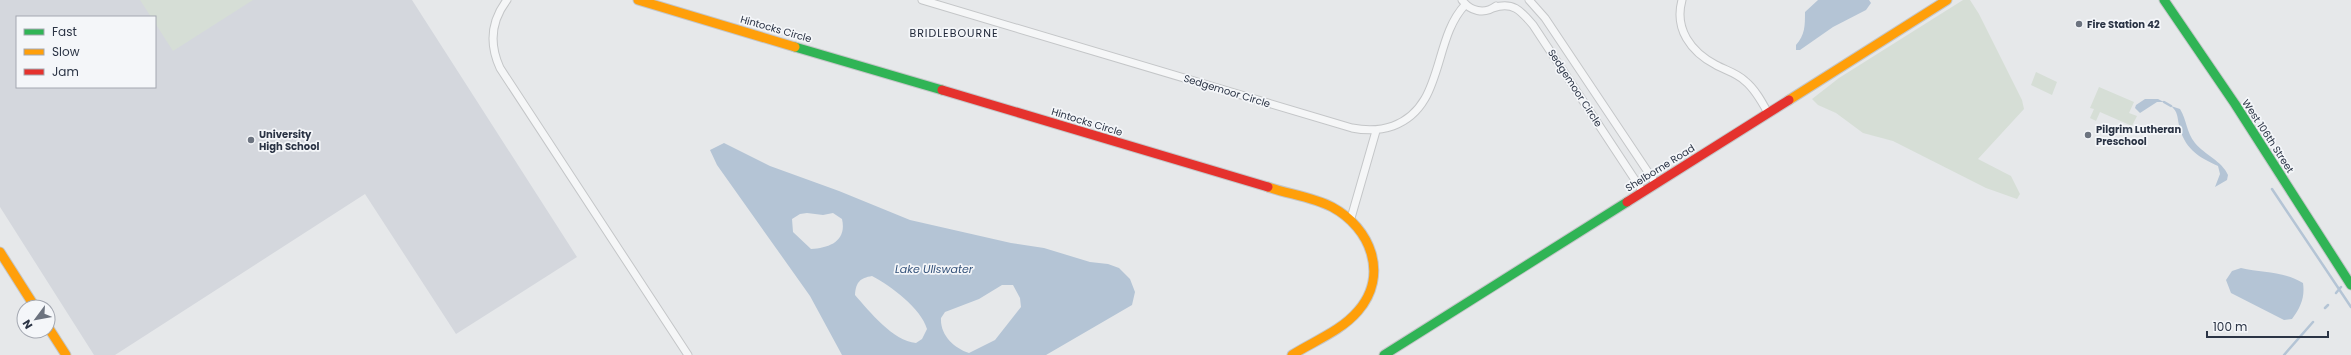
<svg xmlns="http://www.w3.org/2000/svg" width="2351" height="355" font-family="Poppins,sans-serif">
	<style>
		.built { fill: #d4d7dd; fill-rule: evenodd }
		.green { fill: #d6ded6 }
		.water { fill: #b4c4d5; fill-rule: evenodd }
		.lines { fill: none; stroke-linecap: round; stroke-linejoin: round }
		.stream { stroke: #b4c4d5; stroke-width: 2.5 }
		.street-casing { stroke: #c4c6c8; stroke-width: 9 }
		.fast-casing { stroke: #c4c6c8; stroke-width: 11 }
		.slow-casing { stroke: #c4c6c8; stroke-width: 11 }
		.jam-casing { stroke: #c4c6c8; stroke-width: 11 }
		.street { stroke: #f5f6f7; stroke-width: 7 }
		.fast { stroke: #30b455; stroke-width: 9 }
		.slow { stroke: #ff9f0a; stroke-width: 9 }
		.jam { stroke: #e5322d; stroke-width: 9 }
		.poi-dot { fill: #6c737f; stroke: #f4f6f9; stroke-width: 1.5 }
		.labels { text-anchor: middle; dominant-baseline: central; stroke-width: 3.5; stroke-linejoin: round; paint-order: stroke }
		.poi-label { font-size: 10px; font-weight: bold; fill: #2b3445; stroke: #f4f6f9; text-anchor: start }
		.street-label { font-size: 10px; fill: #2b3445; stroke: #f4f6f9 }
		.neighbourhood-label { font-size: 11px; letter-spacing: 1px; fill: #1d2536; stroke: #f4f6f9 }
		.water-label { font-size: 11px; font-style: italic; fill: #34527a; stroke: #f4f6f9 }
	</style>
	<rect width="100%" height="100%" fill="#e6e8ea"/>
	<path class="built" d="M0,0H412L577,257L456,334L365,194L115,355H94L0,207ZM17,17H155V87H17Z"/>
	<path class="green" d="M140,0H253L173,51L155,23V17H151Z
		M1963,0H1970L1979,14L2022,100L2024,109L1978,159L2011,176L2020,194L2017,199L1986,188L1893,141L1863,133L1836,113L1818,105L1812,99L1839,78Z
		M2036,72L2057,82L2052,95L2031,85Z
		M2099,87L2134,102L2129,113L2137,116L2132,126L2100,112L2096,121L2090,118L2094,109L2090,108Z"/>
	<path class="water" d="M1818,0H1869L1871,3L1866,10L1833,27L1800,50H1796V45C1805,35 1805,26 1805,12Z
		M2145,99H2158L2164,102H2157L2140,113L2135,108L2136,105Z
		M2171,106L2180,109C2187,120 2186,132 2195,143C2205,155 2222,161 2228,175L2227,180L2215,187L2220,174L2218,166C2198,157 2184,148 2179,125C2177,116 2178,112 2171,106Z
		M724,143L770,166L839,191L910,220L1011,243L1044,248L1090,262L1108,264L1119,268L1130,279L1135,292L1132,305L1046,355H842L810,296L717,165L710,150ZM807,213L823,215L833,213L842,219C847,241 830,248 811,249L793,232L792,219L800,214ZM872,276C891,286 921,308 927,329L922,339L916,343C893,341 869,311 855,295C856,282 860,278 872,276ZM1002,285H1013L1020,298L1021,307L995,340L969,353C954,348 940,335 941,318L945,312L979,299Z
		M2241,268C2262,273 2284,271 2303,283C2305,297 2301,307 2292,319L2284,320L2231,293L2226,280L2232,271Z"/>
	<g class="lines">
		<path class="stream" d="M2164,102L2171,106
			M2272,189L2351,307
			M2336,293L2341,287
			M2325,308L2328,305
			M2284,355L2313,322"/>
		<g class="street-casing">
			<path id="street" d="M507,0C491,21 489,44 500,68L688,355
				M922,0L1352,128C1367,131 1379,131 1393,126C1445,107 1432,40 1465,5
				M1462,0C1470,11 1484,15 1496,6
				M1529,0L1545,18L1656,184
				M1682,0C1674,29 1691,52 1716,65C1725,70 1737,73 1745,81C1755,89 1762,102 1768,113
				M1493,8C1513,1 1521,11 1533,25L1643,192
				M1351,218L1376,131"/>
		</g>
		<g class="fast-casing">
			<path id="fast" d="M2164,0L2235,104L2351,285
				M795,47L942,90
				M1384,355L1627,202"/>
		</g>
		<g class="slow-casing">
			<path id="slow" d="M638,0L795,47
				M1789,100L1947,0
				M1268,187C1288,194 1313,197 1332,207C1371,228 1389,275 1358,311C1341,331 1314,341 1292,355
				M0,252L35,307
				M48,327L66,355"/>
		</g>
		<g class="jam-casing">
			<path id="jam" d="M942,90L1268,187
				M1627,202L1789,100"/>
		</g>
		<use href="#street" class="street"/>
		<use href="#fast" class="fast"/>
		<use href="#slow" class="slow"/>
		<use href="#jam" class="jam"/>
	</g>
	<g class="poi-dot">
		<circle cx="2079" cy="24" r="4"/>
		<circle cx="2088" cy="135" r="4"/>
		<circle cx="251" cy="140" r="4"/>
	</g>
	<g class="labels">
		<g class="poi-label">
			<text x="2087" y="24">Fire Station 42</text>
			<text x="2096" y="129">Pilgrim Lutheran<tspan x="2096" dy="12">Preschool</tspan></text>
			<text x="259" y="134">University<tspan x="259" dy="12">High School</tspan></text>
		</g>
		<g class="street-label">
			<text transform="translate(776 29) rotate(16)">Hintocks Circle</text>
			<text transform="translate(1575 88) rotate(57)">Sedgemoor Circle</text>
			<text transform="translate(1227 91) rotate(17)">Sedgemoor Circle</text>
			<text transform="translate(1087 122) rotate(17)">Hintocks Circle</text>
			<text transform="translate(2268 136) rotate(57)">West 106th Street</text>
			<text transform="translate(1660 168) rotate(-32)">Shelborne Road</text>
		</g>
		<g class="neighbourhood-label">
			<text x="954" y="33">BRIDLEBOURNE</text>
		</g>
		<g class="water-label">
			<text x="934" y="269">Lake Ullswater</text>
		</g>
	</g>
	<rect x="16" y="16" width="140" height="72" fill="#f4f6f9" stroke="#a4a8b1"/>
	<rect x="24" y="29" width="20" height="6" fill="#30b455" stroke="#a4a8b1"/>
	<text x="52" y="36" font-size="12" fill="#2b3445">Fast</text>
	<rect x="24" y="49" width="20" height="6" fill="#ff9f0a" stroke="#a4a8b1"/>
	<text x="52" y="56" font-size="12" fill="#2b3445">Slow</text>
	<rect x="24" y="69" width="20" height="6" fill="#e5322d" stroke="#a4a8b1"/>
	<text x="52" y="76" font-size="12" fill="#2b3445">Jam</text>
	<g transform="translate(36 319) rotate(238)"><circle r="19" fill="#f4f6f9" stroke="#a4a8b1"/>
	<path d="M0-3L7 15L0 10L-7 15Z" fill="#6c737f"/>
	<text y="-6" font-size="11" font-weight="bold" text-anchor="middle" fill="#2b3445">N</text>
	</g>
	<path d="M2207 331v6h121v-6" fill="none" stroke="#2b3445" stroke-width="2"/>
	<text x="2213" y="331" font-size="12" fill="#2b3445" stroke="#f4f6f9" stroke-width="3" paint-order="stroke">100 m</text>
</svg>
